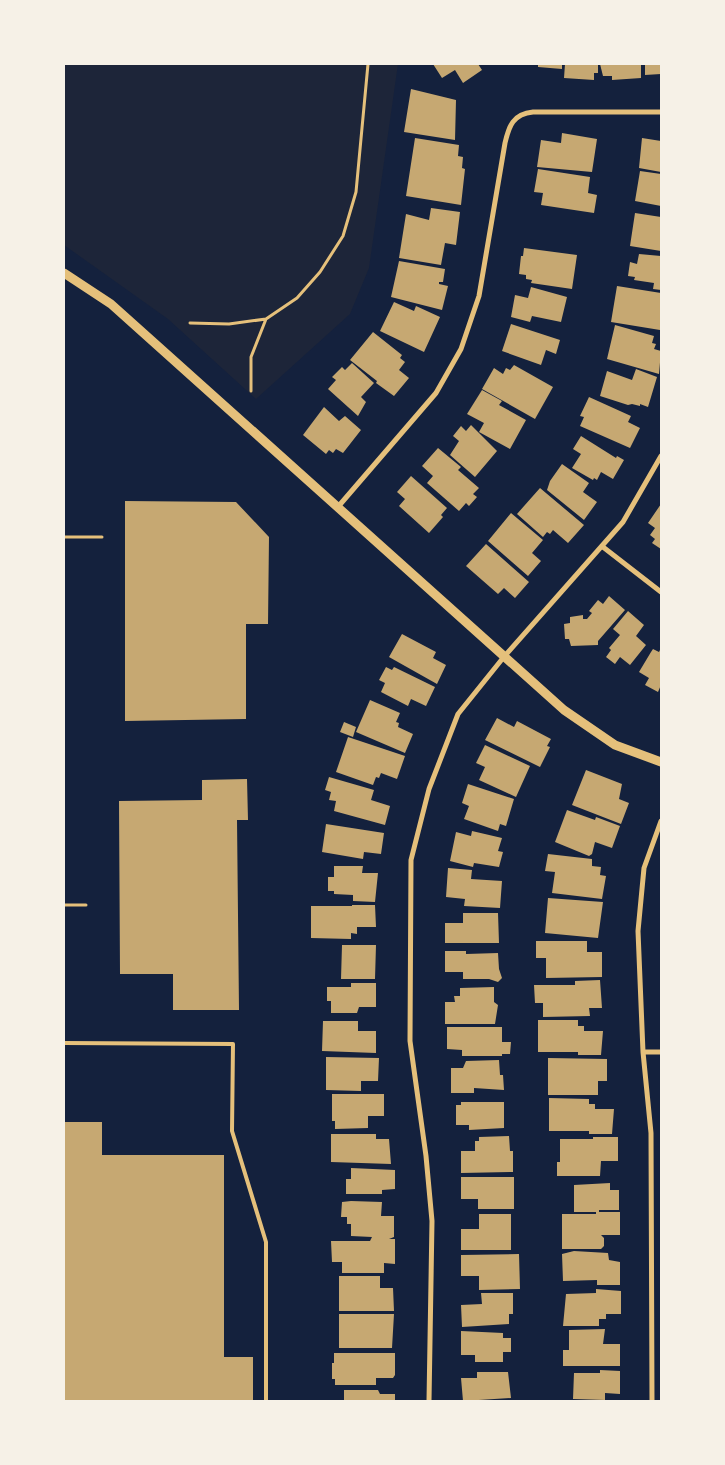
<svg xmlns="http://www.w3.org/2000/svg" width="725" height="1465" font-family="Bitter,serif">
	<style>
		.green { fill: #1d2539 }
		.building { fill: #c6a872 }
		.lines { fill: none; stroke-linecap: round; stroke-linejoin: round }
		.path { stroke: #e5c07b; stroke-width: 3 }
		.service { stroke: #e5c07b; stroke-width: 4 }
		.minor { stroke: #e5c07b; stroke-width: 5 }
		.tertiary { stroke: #e5c07b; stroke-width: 9 }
	</style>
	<rect width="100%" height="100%" fill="#14213d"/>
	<path class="green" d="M64,64H398L369,268L350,314L256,399L168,319L64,245Z"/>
	<path class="building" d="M433,64H478L482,70L463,83L455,70L442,78Z
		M538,64H562V69L538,67Z
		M565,64H598V73H594V80L564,78Z
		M600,64H641V78L612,80V76H603Z
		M645,64H661V74L645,75Z
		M411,89L456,100L455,140L404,132Z
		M562,133L597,139L592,172L537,167L541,140L561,143Z
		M415,138L459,145L458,156L463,157L462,168L465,169L461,205L406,196Z
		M642,138L661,141V172L639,168Z
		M538,169L590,177L588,193L597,195L594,213L541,205L543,193L534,192Z
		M640,171L661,174V206L635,201Z
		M431,208L460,212L456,245L445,243L441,265L399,258L406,214L429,220Z
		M635,213L661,217V251L630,246Z
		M524,248L577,255L572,289L531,283L532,280L526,279V275L519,274L521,256H523Z
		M639,254L661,256V290L653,289L654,283L634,280L635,277L628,276L630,262L637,264Z
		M399,261L445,269L443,282H439V284L448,286L442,310L391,297Z
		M617,286L661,293L660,330L611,322Z
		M531,287L567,297L561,322L532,316L530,322L511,317L515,295L528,298Z
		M394,302L414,311L416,306L440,317L424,352L380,331Z
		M511,324L560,340L556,354L546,350L541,365L502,351Z
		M615,325L654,336L652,343L656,344L654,349L661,351L659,374L607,359Z
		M373,332L402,355L400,358L405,362L399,370L409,378L394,396L376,383L377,381L350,360Z
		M352,363L374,383L361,397L366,402L358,416L328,389L336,380L332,377L342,367L345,370Z
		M514,365L553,387L535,419L482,389L494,368L503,374L506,368L510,370Z
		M636,369L657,377L648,407L640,404V406L632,404L628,405L600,396L607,371L632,380Z
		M482,390L502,401L499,405L526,420L510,449L479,432L484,423L467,414Z
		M589,397L631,416L628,422L640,428L630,448L580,426L584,417L580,416Z
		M324,407L339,421L345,416L361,430L343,453L336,449L333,453L329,450L326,454L303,435Z
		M471,425L497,451L475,477L450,455L459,441L453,436L461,426L466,431Z
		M581,436L616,458L617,456L624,460L613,479L601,472L597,480L594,478L593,480L572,468L581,454L573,449Z
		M438,448L461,467L458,470L479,488L473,494L477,497L469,506L466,503L459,511L427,483L433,476L422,466Z
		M562,464L589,483L583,492L597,502L584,520L547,490L550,481Z
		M411,476L447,508L441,515L443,517L429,533L399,506L405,499L397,492Z
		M540,488L584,525L568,543L553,530L550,534L547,532L543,537L517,514Z
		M125,501L236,502L269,537L268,624H246V719L125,721Z
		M661,504V549L652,543L655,539L650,535L655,528L648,523Z
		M511,513L543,540L532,553L541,561L528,576L488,541Z
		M486,544L529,582L515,598L504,588L498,594L466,566Z
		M609,596L625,610L598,641V645L571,646L569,639H565L564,624L570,623V617L583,615V619H587L592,613L589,611L598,600L603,604Z
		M628,611L644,625L636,636L646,645L630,665L620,657L615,664L606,657L611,650L609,648L620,635L613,629Z
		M402,634L436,652L433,658L446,665L437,684L389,657Z
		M661,648V685L658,692L645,685L649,678L639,672L651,652L653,649L659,652Z
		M386,667L392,670L394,667L435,687L426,706L411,699L408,706L381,692L385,683L379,680Z
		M370,700L400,713L396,722L399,723L398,727L413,734L405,753L356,732Z
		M497,718L514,727L517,721L551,739L547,746L550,747L540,767L485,740Z
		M344,722L356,727L353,737L340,732Z
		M348,737L405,756L397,779L381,773L379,778L376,777L373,785L336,772Z
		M485,745L530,766L516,797L479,780L485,767L476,763Z
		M586,770L622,784L619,799L629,803L621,824L572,805Z
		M329,777L374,790L371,800L390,806L385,825L334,811L336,801L329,800L331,792L325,790Z
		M247,779L248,820H237L239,1010H173V974H120L119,801L202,800V780Z
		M468,784L514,799L506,826L500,824L498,831L464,819L469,806L462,803Z
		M567,810L595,820L596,817L620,826L612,848L595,842L592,854L589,856L555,842Z
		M326,824L384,833L381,854L364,852L363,859L322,852Z
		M472,831L502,838L498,851L503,852L499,867L474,863L473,867L450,861L456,832L471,836Z
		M548,854L592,859V866L601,867L600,875L606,876L602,899L552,893L555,872L545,871Z
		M334,866H363L362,873H378L375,902L353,901V895L334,894V891H328V877H334Z
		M448,868L472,870L471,879L502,881L500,908L464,906L465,899L446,897Z
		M548,898L603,902L598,938L545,933Z
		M352,905H375L376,927H357V934L351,933V939L311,938V906H352Z
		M463,913H498L499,943H445V923H463Z
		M536,941H587V952H602V977L546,978V958H536Z
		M342,945H376L375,979H341Z
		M445,951H466V954L498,953L499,969L502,978L498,982L489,979H463V972H445Z
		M600,980L602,1008H589L590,1016L543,1017V1003H535L534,985H575V981Z
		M351,983H376V1007H359L357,1013H331V1001H327V987H351Z
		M494,987V1002L498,1005L495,1024H445V1002H455L454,996H460V988Z
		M538,1020H578V1026H584V1031H603L601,1055H578V1052H538Z
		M323,1021H358V1031H376V1053L322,1051Z
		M447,1027H502V1042H511L510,1054H502V1056H462V1050L447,1049Z
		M326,1057L379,1058L378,1081H361V1091L326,1090Z
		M548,1058L607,1059V1081H598V1095H548Z
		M499,1060L500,1075H503L504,1090L474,1088V1093H451V1068H463L466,1061Z
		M332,1094H384V1116H368V1128L335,1129V1121H332Z
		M549,1098L589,1099V1104H595V1109H614L612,1134H589V1131H549Z
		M461,1102H504V1128L469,1130V1125H456V1105H461Z
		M64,1122H102V1155H224V1357H253V1401H64Z
		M331,1134H376V1139H389L391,1164L331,1162Z
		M509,1136L510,1151H513V1172L461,1173V1151H475V1141H479V1137Z
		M593,1137H618V1161H601L600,1176H557V1162H560V1139H593Z
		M351,1168L395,1170V1189L382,1190V1194H346V1179H351Z
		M461,1177H514V1209H478V1199H461Z
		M610,1183V1190H619V1210H599V1212H620V1235H601L604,1238V1246L601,1249H562V1214H596V1212H574V1185Z
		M351,1201L382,1202L381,1216H394V1237L389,1239H395V1264L384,1263V1273H342V1262H332L331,1241H370L372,1237L351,1236V1224H347V1217H341L342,1202Z
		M479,1214H511V1250H461V1229H479Z
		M574,1251L608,1253L609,1260L620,1262V1285H597V1280L563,1281L562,1254Z
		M519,1254L520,1289L479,1290V1276H461V1255Z
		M339,1276H380V1288H393L394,1311H339Z
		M596,1289L621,1291V1314H606V1319H599V1326H563L566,1294L596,1293Z
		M481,1293H513V1314H509V1324L462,1327L461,1305L482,1304Z
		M339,1314H394L392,1348H339Z
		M605,1329L603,1344H620V1366H563V1350H569V1330Z
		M461,1331L503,1333V1338H511V1352H503V1362H475V1355H461Z
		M334,1353H395V1375L393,1378H376V1385H335V1379H332V1363H334Z
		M600,1370L620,1371V1394L605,1393V1400L573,1399L574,1373H600Z
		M477,1372H508L511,1398L463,1401L461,1378H477Z
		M344,1390H378L380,1394H395V1401H344Z"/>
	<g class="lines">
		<path class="path" d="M190,323L229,324L266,319L297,298L320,272L343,236L356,192L368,64
			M251,391V357L266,319
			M64,537H102
			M64,905H86"/>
		<path class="service" d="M64,1043L233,1044L232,1131L266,1242V1401"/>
		<path class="minor" d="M337,508L436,393L461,349L479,296L505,143C509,126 513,114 533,112H661
			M603,547L661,592
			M643,1052H661
			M429,1401L432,1221L426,1156L410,1041L411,860L429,789L458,714L503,658L623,522L661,456
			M652,1401L651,1133L643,1052L638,931L644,868L661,821"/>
		<path class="tertiary" d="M64,273L111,304L564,710L615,745L661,762"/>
	</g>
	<rect width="725" height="1465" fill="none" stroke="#f6f1e7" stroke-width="130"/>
</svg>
